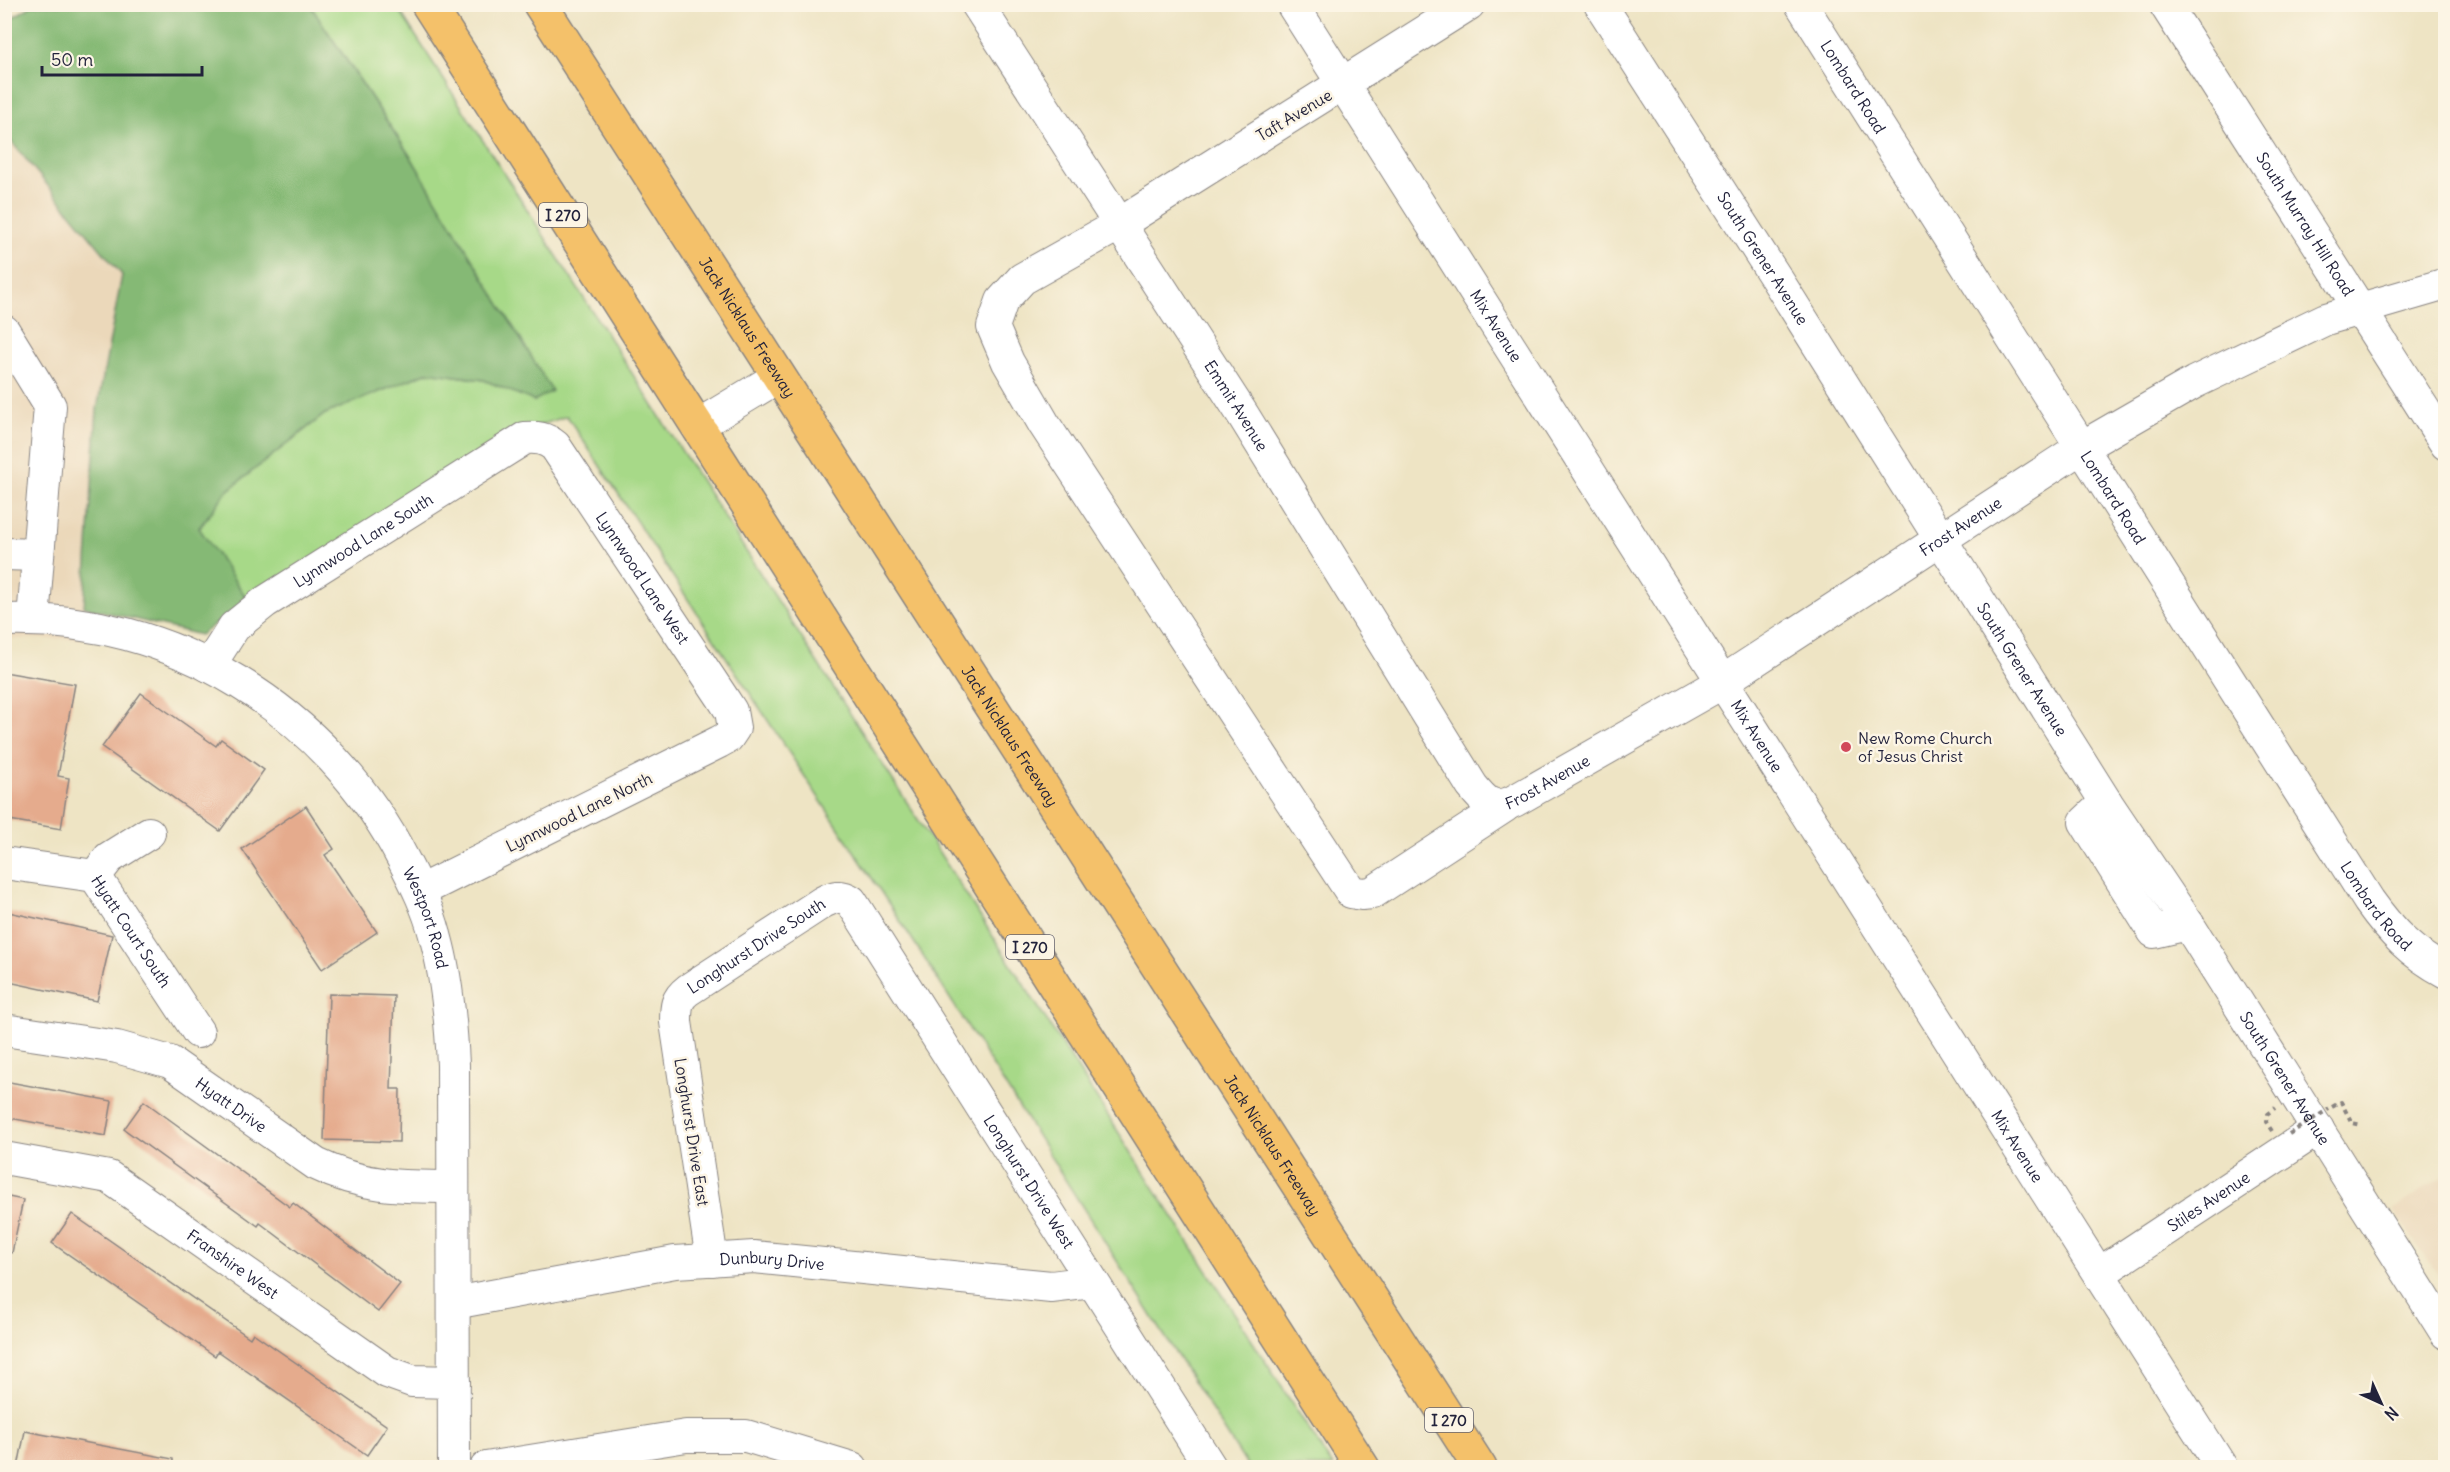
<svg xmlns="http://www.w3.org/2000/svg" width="2450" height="1472" font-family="Delius,sans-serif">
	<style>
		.built { fill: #ebd8ba }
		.green { fill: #a7d988; stroke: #647e62; stroke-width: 1.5 }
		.forest { fill: #85b974; stroke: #546e58; stroke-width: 1.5 }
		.building { fill: #e5ab8d }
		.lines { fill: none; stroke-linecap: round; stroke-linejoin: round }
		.minor-casing { stroke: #888380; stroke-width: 34 }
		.highway-casing { stroke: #888380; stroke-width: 36 }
		.path { stroke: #888380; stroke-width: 4; stroke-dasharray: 4.5 4.5; stroke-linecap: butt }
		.minor { stroke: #fff; stroke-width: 32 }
		.highway { stroke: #f4c16b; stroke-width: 33 }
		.path-bridge { stroke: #888380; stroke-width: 4; stroke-dasharray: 4.5 4.5; stroke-linecap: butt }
		.poi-dot { fill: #d1495b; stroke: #fcf5e5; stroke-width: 2 }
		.labels { text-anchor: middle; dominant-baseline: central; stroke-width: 5; stroke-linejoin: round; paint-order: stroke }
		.shield { fill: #fcf5e5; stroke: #63616e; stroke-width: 1.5 }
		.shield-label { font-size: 15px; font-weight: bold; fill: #22223b }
		.street-label { font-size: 16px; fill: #22223b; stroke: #fcf5e5 }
		.poi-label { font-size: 16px; fill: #22223b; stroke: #fcf5e5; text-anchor: start }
	</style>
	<rect width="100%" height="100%" fill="#fcf5e5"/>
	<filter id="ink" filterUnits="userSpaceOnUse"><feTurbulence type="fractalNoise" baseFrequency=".0167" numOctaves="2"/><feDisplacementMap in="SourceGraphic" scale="12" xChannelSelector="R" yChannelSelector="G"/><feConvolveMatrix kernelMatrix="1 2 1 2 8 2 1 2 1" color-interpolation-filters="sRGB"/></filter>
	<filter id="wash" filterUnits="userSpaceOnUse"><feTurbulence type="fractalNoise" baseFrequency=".008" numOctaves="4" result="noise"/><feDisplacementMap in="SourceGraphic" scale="24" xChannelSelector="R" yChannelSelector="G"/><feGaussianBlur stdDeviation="1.35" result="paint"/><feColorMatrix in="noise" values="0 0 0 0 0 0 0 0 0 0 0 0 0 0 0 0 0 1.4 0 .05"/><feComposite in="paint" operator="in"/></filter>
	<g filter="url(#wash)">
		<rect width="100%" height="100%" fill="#eee4c4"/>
		<path class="built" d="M4,134L122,275L97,409L81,639H5Z
			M2445,1175V1285L2393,1210Z"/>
		<path class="green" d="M310,5H396L1333,1467H1248L914,942L567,416L529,429L248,600L199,529L227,491L325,414L428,372L484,380L534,401L412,159Z"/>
		<path class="forest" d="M33,5H310L412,159L552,391L534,401L484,380L428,372L325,414L227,491L199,528L248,600L200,635L84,607L97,409L122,275L5,134V22Z"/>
		<g id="blocks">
			<path class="building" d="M4,672L75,684L58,776L69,778L61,829L4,819Z
				M141,693L216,746L221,739L264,770L220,831L102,747Z
				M306,806L334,849L325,855L377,932L322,969L242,849Z
				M4,911L112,935L97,1001L4,981Z
				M329,994L394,996L391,1089H400L399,1142L324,1140Z
				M4,1081L112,1101L106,1136L4,1117Z
				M144,1101L290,1207L293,1203L400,1284L378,1312L260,1223L258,1226L124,1129Z
				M4,1196L23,1200L12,1253L4,1252Z
				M72,1214L250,1338L253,1333L387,1426L367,1455L218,1351L215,1356L52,1243Z
				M25,1431L173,1459V1467H18Z"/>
		</g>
	</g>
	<g filter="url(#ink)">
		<use href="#blocks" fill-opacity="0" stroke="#888380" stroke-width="1.5"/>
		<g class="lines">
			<g class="minor-casing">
				<g id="minor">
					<path id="s1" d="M977,4L1243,415L1472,786C1485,802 1493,811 1514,801L1711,689L2082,447L2195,382L2326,319L2446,284"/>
					<path id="s2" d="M1292,4L2222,1468"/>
					<path d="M1469,4L1118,225L1022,279L1002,301L993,327L1008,362L1044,424L1351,892L1362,894L1372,893L1505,806"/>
					<path id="s3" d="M1600,4L1776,278L2106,802L2188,924L2446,1333"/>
					<path id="s4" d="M1801,4L2369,901C2392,933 2411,953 2446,972"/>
					<path id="s5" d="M2165,4L2446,444"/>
					<path d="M4,331L50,406L33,620"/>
					<path d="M697,426L778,377"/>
					<path d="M4,554L38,555"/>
					<path id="s6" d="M4,620C172,614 328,712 403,859C416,884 428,908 435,935C447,977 451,1021 453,1065L454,1468"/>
					<path id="s7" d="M209,666L234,627L265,602L525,438C537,437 545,438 555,446L722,697L731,711L734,728L728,737L719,742L420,891"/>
					<path d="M2106,802L2085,822L2154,932L2188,924"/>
					<path id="s8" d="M4,863L95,876L198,1032"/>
					<path d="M95,876L109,858L149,833"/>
					<path id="s9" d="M4,1030L117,1047L170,1062L316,1164C362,1187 403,1187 453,1187"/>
					<path id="s10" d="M4,1158L109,1177L387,1372L412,1381L454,1382"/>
					<path id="s11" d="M712,1260L676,1022C676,1007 676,999 688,990L823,902C833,897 841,894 851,901L1211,1468"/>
					<path id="s12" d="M2100,1273L2318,1129"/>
					<path id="s13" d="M454,1303L675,1262L754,1257L1051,1287L1092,1282"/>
					<path d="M486,1468L686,1436H746L852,1468"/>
				</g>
			</g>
			<g class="highway-casing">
				<g id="highway">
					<path d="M428,4L1363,1468"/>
					<path id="s14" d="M540,4L1480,1468"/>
				</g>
			</g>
			<path class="path" d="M2332,1107L2341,1102L2352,1123L2362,1125
				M2272,1131L2266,1122L2267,1114L2275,1108"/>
			<use href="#minor" class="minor"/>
			<use href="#highway" class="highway"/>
			<path class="path-bridge" d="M2289,1134L2329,1109"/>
		</g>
	</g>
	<circle class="poi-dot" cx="1846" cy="747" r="6"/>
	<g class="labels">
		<g class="shield">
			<rect x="539" y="203" width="48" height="24" rx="4.5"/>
			<rect x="1006" y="935" width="48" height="24" rx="4.5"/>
			<rect x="1425" y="1408" width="48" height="24" rx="4.5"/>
		</g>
		<g class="shield-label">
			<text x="563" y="215">I 270</text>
			<text x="1030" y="947">I 270</text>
			<text x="1449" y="1420">I 270</text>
		</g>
		<g class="street-label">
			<text stroke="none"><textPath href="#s4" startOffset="98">Lombard Road</textPath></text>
			<text transform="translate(1294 115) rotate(-31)">Taft Avenue</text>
			<text stroke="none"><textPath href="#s5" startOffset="261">South Murray Hill Road</textPath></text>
			<text stroke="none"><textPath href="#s3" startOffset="302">South Grener Avenue</textPath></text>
			<text stroke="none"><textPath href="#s2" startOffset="381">Mix Avenue</textPath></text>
			<text stroke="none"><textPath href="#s14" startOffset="384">Jack Nicklaus Freeway</textPath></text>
			<text stroke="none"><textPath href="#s1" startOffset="478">Emmit Avenue</textPath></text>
			<text stroke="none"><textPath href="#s4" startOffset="584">Lombard Road</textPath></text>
			<text stroke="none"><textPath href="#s1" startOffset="1500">Frost Avenue</textPath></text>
			<text stroke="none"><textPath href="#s7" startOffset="202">Lynnwood Lane South</textPath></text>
			<text stroke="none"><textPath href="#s7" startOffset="584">Lynnwood Lane West</textPath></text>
			<text stroke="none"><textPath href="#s3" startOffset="788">South Grener Avenue</textPath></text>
			<text stroke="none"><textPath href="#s14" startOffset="870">Jack Nicklaus Freeway</textPath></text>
			<text stroke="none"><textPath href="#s2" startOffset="867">Mix Avenue</textPath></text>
			<text stroke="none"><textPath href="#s1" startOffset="1014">Frost Avenue</textPath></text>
			<text transform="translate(579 812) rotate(-26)">Lynnwood Lane North</text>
			<text stroke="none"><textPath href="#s4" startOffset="1070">Lombard Road</textPath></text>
			<text stroke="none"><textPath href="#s6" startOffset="554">Westport Road</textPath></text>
			<text stroke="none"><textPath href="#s8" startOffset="158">Hyatt Court South</textPath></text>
			<text stroke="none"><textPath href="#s11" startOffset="358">Longhurst Drive South</textPath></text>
			<text stroke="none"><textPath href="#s3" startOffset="1274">South Grener Avenue</textPath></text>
			<text stroke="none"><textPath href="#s9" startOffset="244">Hyatt Drive</textPath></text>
			<text transform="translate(692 1132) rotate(81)">Longhurst Drive East</text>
			<text stroke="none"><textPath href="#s14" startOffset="1356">Jack Nicklaus Freeway</textPath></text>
			<text stroke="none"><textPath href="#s2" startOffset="1353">Mix Avenue</textPath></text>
			<text stroke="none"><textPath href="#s11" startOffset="800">Longhurst Drive West</textPath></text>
			<text stroke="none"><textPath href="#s12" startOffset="130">Stiles Avenue</textPath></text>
			<text stroke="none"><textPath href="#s10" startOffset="258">Franshire West</textPath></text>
			<text stroke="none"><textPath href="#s13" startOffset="322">Dunbury Drive</textPath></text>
		</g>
		<g class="poi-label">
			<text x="1858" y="738">New Rome Church<tspan x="1858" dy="18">of Jesus Christ</tspan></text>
		</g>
	</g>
	<rect width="2450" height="1472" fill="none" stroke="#fcf5e5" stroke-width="24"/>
	<g transform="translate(2381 1403) rotate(135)" stroke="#fcf5e5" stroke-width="4.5" paint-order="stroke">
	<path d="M0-4.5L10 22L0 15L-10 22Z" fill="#22223b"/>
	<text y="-9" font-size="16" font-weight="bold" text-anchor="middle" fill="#22223b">N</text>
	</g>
	<path d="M42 66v9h160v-9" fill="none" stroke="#22223b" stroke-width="3"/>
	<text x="51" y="66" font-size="18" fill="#22223b" stroke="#fcf5e5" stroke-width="4.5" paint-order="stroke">50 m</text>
</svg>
